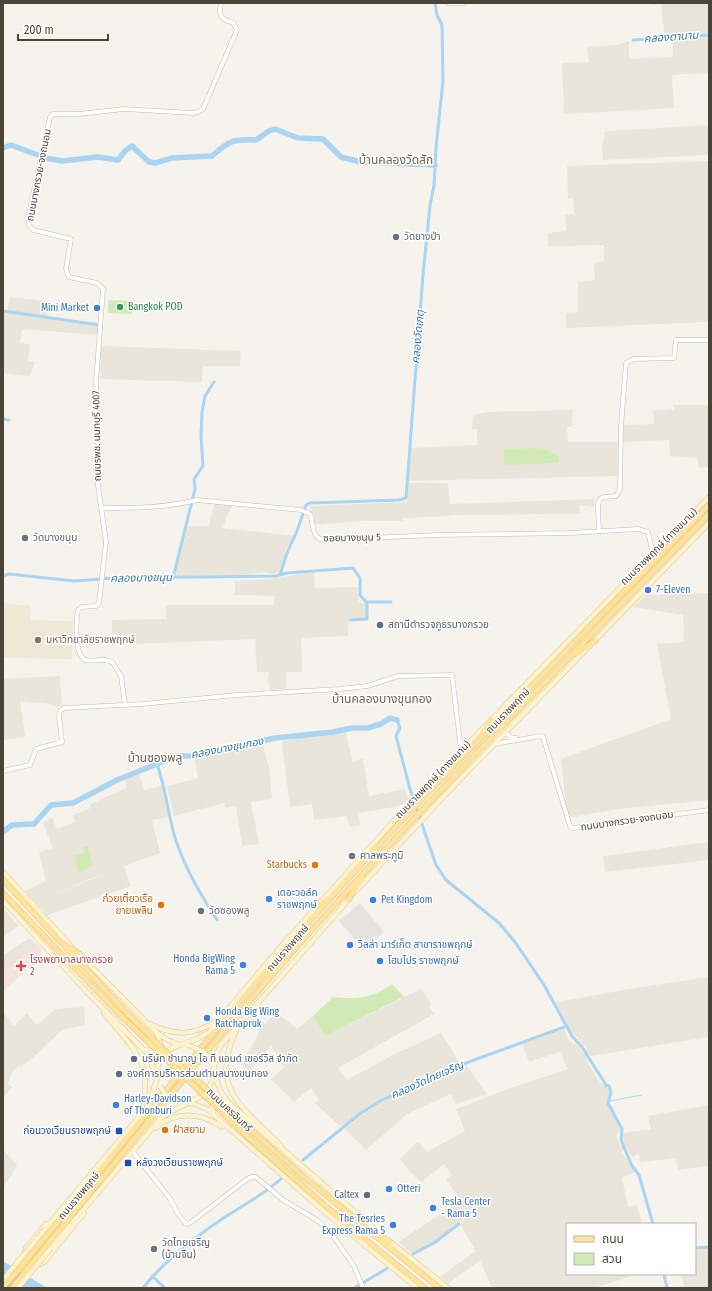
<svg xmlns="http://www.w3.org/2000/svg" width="712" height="1291" font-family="'Fira Sans Condensed','Noto Sans Thai',sans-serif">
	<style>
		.residential { fill: #eae5da; fill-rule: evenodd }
		.education { fill: #efe8d6 }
		.medical { fill: #f6e3e0 }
		.green { fill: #d2eab5 }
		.parking { fill: #e5e3e0 }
		.water { fill: #a9d4f2 }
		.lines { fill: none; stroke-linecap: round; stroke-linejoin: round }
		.stream { stroke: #a9d4f2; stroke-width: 1 }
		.canal { stroke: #a9d4f2; stroke-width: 3 }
		.river { stroke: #a9d4f2; stroke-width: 5.5 }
		.tertiary-casing { stroke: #c2bbae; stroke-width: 5 }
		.secondary-casing { stroke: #d6c79b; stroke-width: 5.5 }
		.primary-casing { stroke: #e6c16a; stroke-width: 6 }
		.tertiary { stroke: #fff; stroke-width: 4 }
		.secondary { stroke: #fff3cd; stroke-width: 4.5 }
		.primary { stroke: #ffe39c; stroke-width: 5 }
		.secondary-bridge-casing { stroke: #d6c79b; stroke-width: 5.5; stroke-linecap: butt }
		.primary-bridge-casing { stroke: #e6c16a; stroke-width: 6; stroke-linecap: butt }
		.secondary-bridge { stroke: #fff3cd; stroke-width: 4.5 }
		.primary-bridge { stroke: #ffe39c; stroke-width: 5 }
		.worship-dot { fill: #6b7280; stroke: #fff; stroke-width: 1.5 }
		.leisure-dot { fill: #2e9e5b; stroke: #fff; stroke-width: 1.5 }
		.shop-dot { fill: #3f7fe0; stroke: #fff; stroke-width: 1.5 }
		.service-dot { fill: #5c6f8a; stroke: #fff; stroke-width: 1.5 }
		.education-dot { fill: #8d6e63; stroke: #fff; stroke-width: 1.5 }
		.food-dot { fill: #e8710a; stroke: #fff; stroke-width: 1.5 }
		.health-dot { fill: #e0444e; stroke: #fff; stroke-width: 1.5 }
		.transit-dot { fill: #1a4fb4; stroke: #fff; stroke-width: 1.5 }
		.labels { text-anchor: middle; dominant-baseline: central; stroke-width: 3; stroke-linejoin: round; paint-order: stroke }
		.street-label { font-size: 10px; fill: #4b4439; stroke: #fff }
		.worship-label { font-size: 10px; fill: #5b616d; stroke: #fff; text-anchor: start }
		.leisure-label { font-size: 10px; fill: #27864d; stroke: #fff; text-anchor: start }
		.shop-label { font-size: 10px; fill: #366cbe; stroke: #fff; text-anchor: start }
		.service-label { font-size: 10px; fill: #4e5e75; stroke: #fff; text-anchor: start }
		.education-label { font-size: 10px; fill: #785e54; stroke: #fff; text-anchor: start }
		.food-label { font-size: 10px; fill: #c56008; stroke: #fff; text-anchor: end }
		.health-label { font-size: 10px; fill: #be3a42; stroke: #fff; text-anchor: start }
		.transit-label { font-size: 10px; fill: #164399; stroke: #fff; text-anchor: end }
		.water-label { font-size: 11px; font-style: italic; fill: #2e7ab2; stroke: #fff }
		.quarter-label { font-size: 12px; fill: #6e6250; stroke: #fff }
	</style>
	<rect width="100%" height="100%" fill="#f6f3ec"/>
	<path class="residential" d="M653,3H709V33L669,36L664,33L661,4L653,5Z
		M709,35V73L672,75L674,108L564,114L562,63L589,62L587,47L617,45L629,41V59L673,57L672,38Z
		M709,125V155L603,160L602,146L604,137L605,132L609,131Z
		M709,161V322L566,328V313L578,312V282L595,280L594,263L604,261V245L548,246V233L566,231L565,215L574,214L573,198H568L567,166Z
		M10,297L51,302L47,319L98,326V335L22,329L20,343L30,344L28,361L35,362L30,376L3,373V313H7Z
		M101,346L241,351L240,366H203L202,382L100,379Z
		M674,405H709V467L699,468L697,458L670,456L669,440L622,442L623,425L654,424L653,411L674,409Z
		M573,410L572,427H567L568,442H618L617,476L406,481L410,448L477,445V429H472L473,415L490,412Z
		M408,483H448L450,504L594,499V507L579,505L580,514L450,515L449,516L403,518V521H362L314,525V513H310V506L407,502Z
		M214,503L232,505L222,528L294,536L285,550L284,559L279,572L274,574L263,572L242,575H199L175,577V567L180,555L188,526H209Z
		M309,573H314L315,588L357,587L359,602L366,604V621H348V636L301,638L302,672H286V689L270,690L268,678L269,672H257L255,639L134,644L133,635L112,634V620L166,619V605H274L275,596L235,595V581L270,579Z
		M709,593V800L619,809L567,818L561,759L671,719L657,644L684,642L683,615L633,607L645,595Z
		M60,676L62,706L56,707L51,704L20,701L25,737L3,740V679Z
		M346,732L352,761L363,759L369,796L405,789L408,799L406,802L399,806L358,813L360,826L349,827L347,816L314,820L312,804L290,807L282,742L305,736Z
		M262,741L269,768L272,799L251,802L259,844L242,846L236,806L225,808L224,803L174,816L167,786L198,778L195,759L222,750L241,748Z
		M139,773L144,790L161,786L167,809L169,817L152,820L160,853L124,866L131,886L47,915L25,891L46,881L39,852L53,848L43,823L52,818L57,829L75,822L73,815L91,808L90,804L127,788L124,778ZM107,873L47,897L87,880Z
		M709,842V860L605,872L603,856Z
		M3,908L19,926L3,936Z
		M30,938L37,946L3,973V955Z
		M709,977V1037L591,1056L589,1054L586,1060L601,1084L609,1086L611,1092L608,1103L620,1130L617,1137L620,1146L624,1144L622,1141L623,1133L651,1129L648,1116L709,1105V1166L678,1170L676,1158L640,1162L639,1154L632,1157L627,1148L622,1152L635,1172L622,1178L628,1207L637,1205L642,1224H567V1274H638L594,1288H492L480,1260L448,1284L440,1277L476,1251L460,1224L467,1216L433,1243L412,1254L398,1242L461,1201L446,1179L452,1175L444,1164L422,1182L410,1172L400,1159L418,1142L427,1152L465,1131L456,1109L522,1084L568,1069L560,1052L529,1062L522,1043L564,1029L569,1041L578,1046L583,1053L587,1049L570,1029L556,1002L641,987Z
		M421,989L431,1004L429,1006L434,1014L338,1068L347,1080L395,1054L441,1033L460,1064L407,1086L381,1099L366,1109L368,1111L390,1097L466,1065L487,1094L456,1104L451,1094L407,1114L366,1150L345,1129L363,1114L362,1111L343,1126L339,1125L315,1103L319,1100L311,1088L294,1102L271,1079L284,1067L271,1046L246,1075L243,1070L245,1067L241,1064L260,1031L248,1022L254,1014L265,1024L276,1012L297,1029L313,1016L325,1036Z
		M84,1007L85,1025L62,1030L29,1061L21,1067L18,1066L11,1074L8,1083L12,1087L3,1098V1012L14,1026L27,1013L37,1025L56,1009Z
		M3,1149L17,1165L3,1188Z
		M709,1248V1288H684L681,1274H695V1249Z"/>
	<path class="education" d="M3,603L31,606L30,620L73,621L72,659L3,658Z"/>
	<path class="medical" d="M37,944L42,949L38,960L3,991V972Z"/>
	<path class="green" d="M108,300L133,301L132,314L108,313Z
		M538,448L547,450L559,457V463L504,465V449Z
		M88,846L93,866L78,872L74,856L85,853L83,847Z
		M392,984L405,998H401L325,1036L313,1016L333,997C357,1000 373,998 392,984Z"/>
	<path class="parking" d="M360,903L384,932L364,949L339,921Z"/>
	<path class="water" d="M3,1261L47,1288H3Z"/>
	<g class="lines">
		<path class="stream" d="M609,1101L642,1095"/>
		<path class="canal" d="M633,40L709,35
			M3,311L99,325
			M3,419L9,420
			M280,575L287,553L297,531L306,505L310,503L399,500L406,498L423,275L430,205L434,186L436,148L443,81L442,25L437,15L435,3
			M3,576L9,574L74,581L114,578L276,576L287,573L353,568L360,578V595L366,602H391
			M173,578L195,489L194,479L203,466L201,436L202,412L205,396L214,382
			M350,620L367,619V602
			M397,720L400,728L396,736L410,789L436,865L446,880L499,923L515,942L544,985L572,1036L582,1047L606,1085L609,1086L611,1092L608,1103L622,1129L621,1140L632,1166L639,1175L653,1224
			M157,764C166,789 168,816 176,841C186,870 201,895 217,920
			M303,1160L361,1113L382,1100L466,1063L567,1026
			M695,1248L709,1247
			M413,1254L434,1243L459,1224
			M664,1274L667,1288
			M152,1276L165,1288
			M143,1288C164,1261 194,1238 222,1219C242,1206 263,1195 281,1179
			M354,1288L388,1268"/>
		<path class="river" d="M3,148L11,145L46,158L62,161L98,157L118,160L125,151L132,146L149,162L155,163L172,158L212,156C230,140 233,139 256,140L269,131L275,129L298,138L323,139L341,157L361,162L435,165
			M3,832L12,825L34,824L51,805L73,803L117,780L177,756H196L275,738L333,732L352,728H368L381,724L390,718L397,720"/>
		<g class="tertiary-casing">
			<path id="tertiary" d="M448,3H464
				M101,508C133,508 166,508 197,500L301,510L310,514C313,523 312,538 323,540L437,535L570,533L638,529L648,532L653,554
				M599,531L598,505L600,499L604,497L616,496L620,490L621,426L626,363L633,359L674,358L676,340H709
				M125,705L121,676L113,663C105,657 95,662 86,660C74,657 76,620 78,610L82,607L96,606L99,603L106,542L96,471L98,428L96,382L103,289L97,283L69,277L66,269L71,239L33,230L29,225L28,218L50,117L53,114H79L124,109L193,113L198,112L203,109L237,30L233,23C221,19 218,16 221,3
				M507,733L510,737L516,738
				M495,744L540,736L543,737L570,826L573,828L709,810
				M3,771L30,765L36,749L62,742L59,716L60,711L64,708L142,704L237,695L340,689L367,686L398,676L452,675L461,750
				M133,1152L171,1200L178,1214L186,1224L190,1223L246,1180L251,1177H256L283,1200L317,1220L331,1233L354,1266L363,1288"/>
		</g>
		<g class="secondary-casing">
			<path id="secondary" d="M3,872L71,946
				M355,892L445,795L709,523
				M3,901L86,991L148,1054L157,1078L149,1105L45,1229
				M76,951L156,1032L166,1039L179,1045
				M104,1013C132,1047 158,1067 139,1115
				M150,1024C174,1036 194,1036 216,1021
				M236,1030C208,1091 244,1107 281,1146
				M179,1045L197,1039L209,1032L284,943L409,804L709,497
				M145,1050L153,1051L157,1048L160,1043L156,1032
				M213,1072L217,1053L221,1045L350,898
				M213,1072L221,1092L228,1102L383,1236
				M157,1074C157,1059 166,1049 180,1045
				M179,1101L194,1104L207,1109L327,1214L417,1288
				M213,1114L212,1104L215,1101H221
				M156,1128C175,1110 202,1113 222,1127
				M388,1240L448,1288
				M51,1248L160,1119C177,1103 211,1102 213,1075
				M24,1255L26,1248L46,1224
				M36,1264H41L45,1261L84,1213"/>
		</g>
		<g class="primary-casing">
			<path id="primary" d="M574,654L578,653L596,640
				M482,734L491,720
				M3,880L123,1009
				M3,893L118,1013
				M348,900L363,877
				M316,907L325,901
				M64,943L78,953
				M253,1132L305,1178L439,1288
				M249,1138L338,1217L425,1288
				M346,1230L358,1237
				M373,1232L390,1242
				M33,1252C133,1131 231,1008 336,892C456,759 584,634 709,505
				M38,1256C134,1140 229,1021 330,910C452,774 582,645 709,514"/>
		</g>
		<use href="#tertiary" class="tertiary"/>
		<use href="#secondary" class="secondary"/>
		<use href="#primary" class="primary"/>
		<g class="secondary-bridge-casing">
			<path id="secondary-bridge" d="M188,1045L204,1052L212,1064
				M160,1086L165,1094L179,1101
				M3,1280L45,1229
				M18,1288L51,1248"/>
		</g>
		<g class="primary-bridge-casing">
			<path id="primary-bridge" d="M123,1009L166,1052L253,1132
				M118,1013L249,1138
				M3,1288L33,1252
				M12,1288L38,1256"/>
		</g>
		<use href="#secondary-bridge" class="secondary-bridge"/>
		<use href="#primary-bridge" class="primary-bridge"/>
	</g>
	<g class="worship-dot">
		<circle cx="396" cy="237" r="4"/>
		<circle cx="25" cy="538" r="4"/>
		<circle cx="352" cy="856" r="4"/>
		<circle cx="201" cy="911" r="4"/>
		<circle cx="154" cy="1249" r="4"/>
	</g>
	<circle class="leisure-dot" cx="120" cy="307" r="4"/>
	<g class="shop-dot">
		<circle cx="97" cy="308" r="4"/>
		<circle cx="648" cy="590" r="4"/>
		<circle cx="269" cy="899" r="4"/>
		<circle cx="373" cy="900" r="4"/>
		<circle cx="350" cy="945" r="4"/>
		<circle cx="380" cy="961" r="4"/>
		<circle cx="243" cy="965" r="4"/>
		<circle cx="207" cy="1018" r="4"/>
		<circle cx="116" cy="1105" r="4"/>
		<circle cx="389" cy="1189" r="4"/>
		<circle cx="433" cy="1208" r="4"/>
		<circle cx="393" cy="1225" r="4"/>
	</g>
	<g class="service-dot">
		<circle cx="380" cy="625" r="4"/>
		<circle cx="134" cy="1059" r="4"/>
		<circle cx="119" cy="1074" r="4"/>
		<circle cx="367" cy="1195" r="4"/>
	</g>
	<circle class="education-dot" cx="38" cy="640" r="4"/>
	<g class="food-dot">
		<circle cx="315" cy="865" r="4"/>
		<circle cx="161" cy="905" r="4"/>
		<circle cx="165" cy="1130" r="4"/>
	</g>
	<path class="health-dot" d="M19 960h4v4h4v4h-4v4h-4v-4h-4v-4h4z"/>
	<g class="transit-dot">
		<rect x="115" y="1127" width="8" height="8" rx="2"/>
		<rect x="124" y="1159" width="8" height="8" rx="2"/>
	</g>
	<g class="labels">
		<g class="street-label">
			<text transform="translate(39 175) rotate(-79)">ถนนบางกรวย-จงถนอม</text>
			<text transform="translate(97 436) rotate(-91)">ถนนรพช. นนทบุรี 4007</text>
			<text transform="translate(352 538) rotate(-1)">ซอยบางขนุน 5</text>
			<text transform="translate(659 547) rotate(-45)">ถนนราชพฤกษ์ (ทางขนาน)</text>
			<text transform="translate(508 711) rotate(-46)">ถนนราชพฤกษ์</text>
			<text transform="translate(433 780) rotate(-46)">ถนนราชพฤกษ์ (ทางขนาน)</text>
			<text transform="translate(627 821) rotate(-8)">ถนนบางกรวย-จงถนอม</text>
			<text transform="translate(288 948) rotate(-49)">ถนนราชพฤกษ์</text>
			<text transform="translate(229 1110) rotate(43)">ถนนนครอินทร์</text>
			<text transform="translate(79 1196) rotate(-50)">ถนนราชพฤกษ์</text>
		</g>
		<g class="worship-label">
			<text x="404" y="237">วัดยางป่า</text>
			<text x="33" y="538">วัดบางขนุน</text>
			<text x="360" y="856">ศาลพระภูมิ</text>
			<text x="209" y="911">วัดซองพลู</text>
			<text x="162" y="1243">วัดไทยเจริญ<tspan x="162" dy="12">(บ้านจีน)</tspan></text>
		</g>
		<g class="leisure-label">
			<text x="128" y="307">Bangkok POD</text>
		</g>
		<g class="shop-label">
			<text x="89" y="308" text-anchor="end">Mini Market</text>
			<text x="656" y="590">7-Eleven</text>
			<text x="277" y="893">เดอะวอล์ค<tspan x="277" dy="12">ราชพฤกษ์</tspan></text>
			<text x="381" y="900">Pet Kingdom</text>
			<text x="358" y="945">วิลล่า มาร์เก็ต สาขาราชพฤกษ์</text>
			<text x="235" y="959" text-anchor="end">Honda BigWing<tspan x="235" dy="12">Rama 5</tspan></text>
			<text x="388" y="961">โฮมโปร ราชพฤกษ์</text>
			<text x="215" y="1012">Honda Big Wing<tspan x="215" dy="12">Ratchapruk</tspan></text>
			<text x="124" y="1099">Harley-Davidson<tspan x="124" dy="12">of Thonburi</tspan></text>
			<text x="397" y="1189">Otteri</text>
			<text x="441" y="1202">Tesla Center<tspan x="441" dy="12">- Rama 5</tspan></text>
			<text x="385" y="1219" text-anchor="end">The Tesries<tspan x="385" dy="12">Express Rama 5</tspan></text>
		</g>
		<g class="service-label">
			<text x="388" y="625">สถานีตำรวจภูธรบางกรวย</text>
			<text x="142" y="1059">บริษัท ชำนาญ ไอ ที แอนด์ เซอร์วิส จำกัด</text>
			<text x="127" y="1074">องค์การบริหารส่วนตำบลบางขุนกอง</text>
			<text x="359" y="1195" text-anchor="end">Caltex</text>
		</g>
		<g class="education-label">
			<text x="46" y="640">มหาวิทยาลัยราชพฤกษ์</text>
		</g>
		<g class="food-label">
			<text x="307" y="865">Starbucks</text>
			<text x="153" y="899">ก๋วยเตี๋ยวเรือ<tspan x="153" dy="12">ยายเพลิน</tspan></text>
			<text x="173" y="1130" text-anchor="start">ฝ้าสยาม</text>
		</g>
		<g class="health-label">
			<text x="30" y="960">โรงพยาบาลบางกรวย<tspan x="30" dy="12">2</tspan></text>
		</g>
		<g class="transit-label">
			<text x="111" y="1131">ก่อนวงเวียนราชพฤกษ์</text>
			<text x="136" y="1163" text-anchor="start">หลังวงเวียนราชพฤกษ์</text>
		</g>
		<g class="water-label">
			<text transform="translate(671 37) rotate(-4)">คลองตานาม</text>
			<text transform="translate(418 337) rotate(-85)">คลองวัดเกตุ</text>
			<text transform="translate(141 578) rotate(-1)">คลองบางขนุน</text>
			<text transform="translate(227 748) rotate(-11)">คลองบางขุนกอง</text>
			<text transform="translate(427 1080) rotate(-24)">คลองวัดไทยเจริญ</text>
		</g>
		<g class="quarter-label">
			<text x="396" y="160">บ้านคลองวัดสัก</text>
			<text x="382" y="699">บ้านคลองบางขุนกอง</text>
			<text x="155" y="758">บ้านซองพลู</text>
		</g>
	</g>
	<rect width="712" height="1291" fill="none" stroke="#4b4439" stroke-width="8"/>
	<rect x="566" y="1223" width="130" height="52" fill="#ffffff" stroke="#b7b4b0"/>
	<rect x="574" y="1236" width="20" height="6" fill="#ffe39c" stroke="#b7b4b0"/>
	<text x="602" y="1243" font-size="12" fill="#4b4439">ถนน</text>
	<rect x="574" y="1253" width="20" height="12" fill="#d2eab5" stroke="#b7b4b0"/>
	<text x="602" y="1263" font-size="12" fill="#4b4439">สวน</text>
	<path d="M18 34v6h90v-6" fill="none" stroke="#4b4439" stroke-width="2"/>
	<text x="24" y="34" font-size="12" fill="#4b4439" stroke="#ffffff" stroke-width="3" paint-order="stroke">200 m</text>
</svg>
